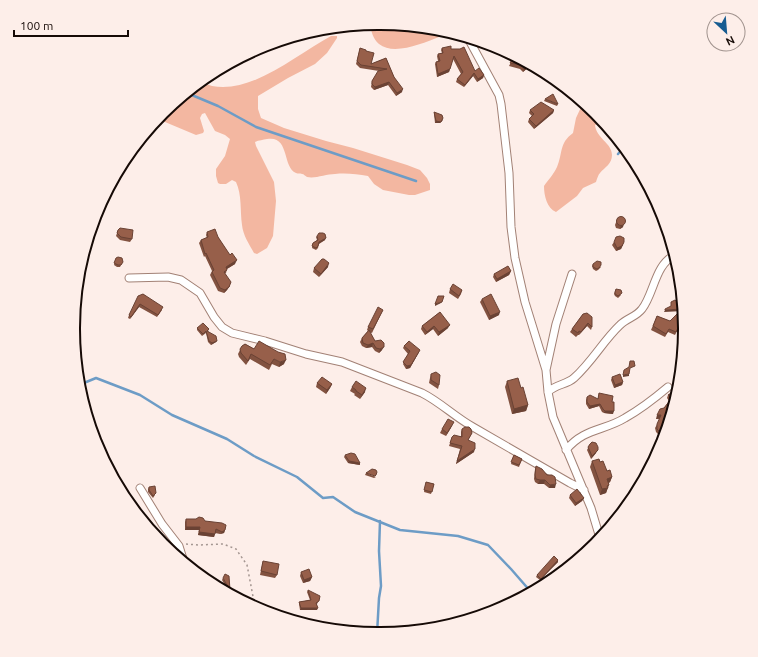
<svg xmlns="http://www.w3.org/2000/svg" width="758" height="657" font-family="Ubuntu,sans-serif">
	<style>
		.green { fill: #f3b7a1 }
		.lines { fill: none; stroke-linecap: round; stroke-linejoin: round }
		.stream { stroke: #6d9cc6; stroke-width: 2.5 }
		.street-casing { stroke: #a28175; stroke-width: 9 }
		.path { stroke: #a49691; stroke-width: 1.5; stroke-dasharray: 2 3; stroke-linecap: butt }
		.street { stroke: #fff; stroke-width: 7 }
		.wall { fill: #825240 }
		.shaded-wall { fill: #6a4234 }
		.building { fill: #975f4a; stroke: #6a4234 }
		.rim { fill: none; stroke: #160a06; stroke-width: 2 }
	</style>
	<rect width="100%" height="100%" fill="#fdeee9"/>
	<path class="green" d="M379,23L439,29L441,30L439,37C423,43 394,56 379,44C373,39 371,31 370,24Z
		M331,36H337V38L327,53L315,64L288,78L258,96V109L261,118L284,128L326,141L353,148L407,165L420,170L427,178L430,184V190L415,195H409L383,190L374,184L368,176C357,174 346,173 335,174C326,174 315,179 307,177C305,176 304,174 302,174C300,173 298,174 296,173C282,167 290,135 267,139C263,140 259,140 255,142L256,146L274,182L276,201L273,236L267,248L257,254L254,253C249,244 243,235 242,225C240,210 242,195 236,182L232,180L226,184H220L218,183L216,176V169L225,156L230,139L225,135L215,131L205,113L202,114L200,118L204,131L203,133L196,135L165,122C159,123 155,127 149,129L163,112L200,82C204,83 208,85 212,86C253,94 297,54 331,36Z
		M583,103L595,113L618,140C611,137 607,128 601,123L595,125C596,138 612,143 612,155C612,164 605,167 600,173C598,175 597,179 596,182L583,188L577,196L556,212C547,208 544,196 544,186C548,180 554,174 557,167C563,153 559,143 573,133L576,118Z"/>
	<g class="lines">
		<path class="stream" d="M187,93L218,106L256,127L416,181
			M618,154L624,147
			M79,385L96,378L140,395L172,415L227,439L254,456L297,477L323,498L333,497L355,512L400,530L458,536L488,545L511,569L531,592
			M377,634L379,598L381,586L379,551L380,521"/>
		<g class="street-casing">
			<path id="street" d="M468,38L499,95L501,104L509,173L511,227L515,258L525,302L546,370L548,392L553,417L591,508L600,538
				M129,278L168,277L181,280L200,293L214,317L222,327L232,333L265,341L306,354L342,362L422,393C440,402 455,417 473,427L570,483L584,490
				M546,370L556,324L572,274
				M548,392C556,384 566,385 574,378C592,362 603,341 620,325C627,318 636,317 642,309C654,294 655,264 675,255
				M566,450C584,428 604,431 625,418C641,409 655,398 668,387
				M140,488L162,524L179,546L184,562"/>
		</g>
		<path class="path" d="M186,544L198,545L223,544L236,549L247,565L255,607"/>
		<use href="#street" class="street"/>
	</g>
	<path class="wall" d="M360,48L366,51L371,64L386,58L394,77L402,92L396,96L388,85L374,90L371,87L372,81L379,71L360,68L356,64Z
		M442,48L451,49L475,71L484,75L483,78L477,82L473,76L464,87L456,82L457,79L461,74L453,59L449,72L437,77L435,64L436,62L438,61L437,56L438,54L442,53L441,50Z
		M514,56L531,65L523,72L520,69L509,66Z
		M545,99L558,104L557,106L544,101Z
		M530,110H554L553,113L534,129L528,122L529,119L532,116L529,113Z
		M434,112L443,120L440,123H435L434,114Z
		M618,217L623,227L620,229L616,228L615,225Z
		M666,227L669,239L663,235L664,228Z
		M118,230L132,239L130,242L120,240L116,236Z
		M207,232L218,237L235,264L227,269L226,273H225L230,286L227,290L224,293L218,291L210,275L212,271L205,256L204,257L199,243L201,240L207,238L206,235Z
		M317,236L325,240L319,244L318,248L316,250L312,248L313,243L317,240L316,237Z
		M614,242L623,245L621,249L616,251L612,245Z
		M116,258L122,263L120,267H117L114,265Z
		M593,264L601,267L598,270L596,271L593,269L592,266Z
		M328,267L319,277L313,272L314,268Z
		M511,271L509,275L496,282L493,277L494,274Z
		M450,289L462,290L461,294L458,299L449,293Z
		M616,289L621,295L618,298L615,296L614,294Z
		M143,294L162,310L157,317L139,307L130,319L128,318L129,315Z
		M482,299L499,315L489,320L480,302Z
		M383,310L372,333L369,332L375,341L382,350L379,353L375,351L372,347L366,348L362,346L360,342L362,338L368,331L367,330L368,327Z
		M440,312L448,328L438,336L433,329L425,335L421,329L422,326Z
		M583,314L592,327L591,330L587,326L579,335H578L576,337L570,332L572,329Z
		M657,316L680,325L675,335L668,332L665,337L651,330Z
		M197,328L209,329L208,331L216,342L211,345L208,342L206,333L202,336L197,330Z
		M245,344L284,364L279,367L272,364L269,370L250,359L246,365L239,357L238,354L242,346Z
		M404,346L419,352L410,368L406,369L403,364L408,354L403,348Z
		M431,374L439,385L438,389L429,383L430,378Z
		M612,377L623,382L622,385L614,388L611,380Z
		M507,381L521,388L528,405L526,411L512,414L505,387Z
		M317,383L332,384L330,388L326,394L316,387Z
		M352,387L365,392L360,399L354,395L355,394L350,391Z
		M679,388L664,435L663,436L659,435L656,432L655,428L660,419H656L669,401L667,398L668,395Z
		M599,393L612,402L613,414L604,413L602,412L599,406L589,409L586,404V400L587,397L598,399Z
		M452,426L446,436L440,433L442,429Z
		M462,429L472,433L468,440L474,452L456,464L460,449L449,446L452,437L461,436V432Z
		M590,444L596,453L591,459L587,450Z
		M345,455L360,465L348,463L344,457Z
		M514,455L522,459L519,467L511,464Z
		M592,461L600,462L612,477L610,482L609,483L607,490L606,493L600,495L590,467Z
		M536,466L555,488H549L544,484H538L535,482L534,479L535,469Z
		M366,473L376,477L374,478L365,475Z
		M426,482L434,484L431,494L424,492Z
		M149,487L155,495L153,498L148,492V489Z
		M570,495L584,498L582,501L575,506L569,498Z
		M186,519L205,521L225,530L224,533L220,534L215,533L214,537L198,535L199,530H185V522Z
		M558,560V562L540,580L536,577L537,575Z
		M263,561L277,575L275,578L260,575Z
		M301,572L312,577L310,581L303,583L300,576Z
		M223,578L230,590L229,592L222,580Z
		M308,590L318,602L317,604V610H300L299,604V602L310,600L307,592Z"/>
	<path class="shaded-wall" d="M529,64L531,65L523,72L524,69Z
		M450,69L449,72L437,77L438,74Z
		M474,73L473,76L464,87L465,85Z
		M484,75L483,78L477,82L478,79Z
		M389,82L388,85L374,90L375,87Z
		M403,89L402,92L396,96L397,93Z
		M554,110L553,113L534,129L536,126Z
		M443,118L440,123H435L436,121Z
		M624,224L623,227L620,229L621,225Z
		M326,238L325,240L318,244L319,242Z
		M624,242L621,249L616,251L617,248Z
		M237,260L235,264L225,270L226,267Z
		M329,263L328,267L319,277L321,274Z
		M511,271L509,275L496,282L497,279Z
		M231,282L227,290L224,293L225,290Z
		M442,302L441,303L435,306V304Z
		M140,304L139,307L130,319L131,317Z
		M683,309V311L664,312L665,310Z
		M500,312L499,315L489,320L490,316Z
		M588,323L587,326L579,335L581,332Z
		M450,325L448,328L438,336L439,332Z
		M434,326L433,329L425,335L427,332Z
		M217,341L216,342L211,345L212,343Z
		M373,343L372,347L366,348L368,345Z
		M384,347L382,350L379,353L380,349Z
		M420,350L410,368L406,369L407,366Z
		M286,360L284,364L279,367L280,362Z
		M629,374V376L623,377V375Z
		M623,382L622,385L614,388L615,385Z
		M332,384L330,388L326,394L327,390Z
		M366,388L365,392L360,399L362,395Z
		M600,404L599,406L589,409L590,406Z
		M528,405L526,411L512,414L514,409Z
		M605,411H614L613,414L604,413Z
		M657,415H661L660,418L656,419Z
		M454,422L452,426L446,436L447,433Z
		M475,449L474,452L456,464L457,461Z
		M598,450L596,453L591,459L592,456Z
		M349,461L360,463V465L348,463Z
		M612,477L610,482L605,484L607,479Z
		M540,480H545L544,484H538Z
		M556,484L555,488H549L550,485Z
		M609,485L606,493L600,495L602,489L607,486Z
		M584,498L582,501L575,506L576,503Z
		M186,527H200L199,530H185Z
		M225,530L224,533L220,534L222,532Z
		M199,532L215,534L214,537L198,535Z
		M558,560V562L540,580L541,579Z
		M312,577L310,581L303,583L304,580Z
		M301,608H318L317,610H300Z"/>
	<path class="building" d="M451,46V49H460L464,47L475,71L479,68L484,75L478,79L474,73L465,85L457,79L463,72L454,56L450,69L438,74L436,62L440,61L438,54L443,53L442,48Z
		M360,48L366,50V51L374,53L371,64L386,58L394,77L403,89L397,93L389,82L375,87L372,84V81L378,71L387,69L361,65L357,61Z
		M514,56L529,64L524,69L522,65L510,63Z
		M553,94L558,104L545,99Z
		M541,102L554,110L536,126L529,119L534,114L530,110Z
		M434,112L442,115L443,118L441,122L436,121Z
		M616.5 221a4.5 4.5 0 1 1 9 0a4.5 4.5 0 1 1-9 0Z
		M666,227L669,236L664,233V228Z
		M120,228L133,230L132,239L121,237L117,233L118,230Z
		M215,229L218,237L230,255L232,253L237,260L226,267L227,270L224,272L231,282L229,287L225,290L220,288L212,272L214,270L206,253L205,254L201,240L208,237L207,232Z
		M319,233H323L325,234L326,238L319,242L318,246L316,248L312,246L313,243L318,240L317,236Z
		M620,236L624,238V242L622,246L617,248L614,242L616,237Z
		M118,257L122,258L123,262L121,265H118L114,263L116,258Z
		M322,259H324L329,263L321,274L314,268Z
		M597,261L601,262V265L599,268L597,269L593,267V264Z
		M508,266L511,271L497,279L494,274Z
		M453,284L462,290L459,296L450,289Z
		M616,289L621,290L622,293L618,296L615,294V292Z
		M143,294L163,307L158,315L140,304L131,317L129,315L138,296Z
		M491,294L500,312L490,316L482,299Z
		M438,296H444L442,302L435,304Z
		M675,300L679,303H682L683,309L665,310V309L671,306V302Z
		M378,307L383,310L373,329L368,327Z
		M440,312L450,325L439,332L434,326L427,332L422,326Z
		M587,313L592,317V327L588,323L581,332L579,331L578,333L572,329L583,314Z
		M677,314L681,319V322L676,332L669,329L666,334L653,326L657,316L670,321Z
		M203,323L209,329L207,331L216,336L217,341L212,343L209,341L206,331L203,334L197,328Z
		M369,330L375,341L381,340L384,343V347L380,349L376,348L373,343L368,345L363,343L362,338Z
		M259,341L278,352L285,354L286,360L280,362L274,359L270,365L251,354L248,361L241,353L240,349L242,346L245,344L254,349Z
		M409,341L420,350L411,365L407,366L403,362L410,351L404,346Z
		M630,361H634L635,366L630,368L629,374L623,375L624,370L629,367Z
		M436,372L440,375L439,385L431,380V374Z
		M620,374L623,382L615,385L612,377Z
		M322,377L332,384L327,390L317,383Z
		M518,378L521,388L523,387L528,405L514,409L507,381Z
		M356,381L366,388L362,395L356,391V390L352,387Z
		M679,388L665,432L664,433L660,432L657,429V424L661,415H657L660,409L664,408L672,398L668,395Z
		M599,393L613,396L612,402H614V411H605L603,409L600,404L590,406L587,402V397L590,395L598,399Z
		M448,419L454,422L447,433L442,429Z
		M465,427H469L471,429L472,433L468,440L475,443V449L457,461L462,446L450,443L452,437L454,435L462,437V429Z
		M592,442L596,443L598,447V450L592,456L588,447L590,444Z
		M351,453L355,454L360,463L349,461L345,455Z
		M514,455L522,459L519,465L511,462Z
		M599,459L600,462L603,461L607,471L610,470L612,477L607,479L609,485L607,486L608,488L602,489L592,461Z
		M536,466L542,469L547,475H552L555,477L556,484L550,485L545,480H540L536,479L535,475Z
		M372,469L376,470L377,472L376,475L375,476L366,473Z
		M426,482L434,484L432,492L424,490Z
		M155,486L156,493L153,496L149,490V487Z
		M577,489L584,498L576,503L570,495Z
		M199,517L203,518L205,521L222,523L226,525L225,530L222,532L216,529L215,534L199,532L200,527H186V519H196Z
		M554,556L558,560L541,579L537,575Z
		M263,561L279,564L277,575L261,571Z
		M309,569L312,577L304,580L301,572Z
		M225,574L229,576L230,590L223,578Z
		M308,590L320,596L319,601L316,603L318,608H301L299,602L311,600Z
		M233,591L241,597L240,599L233,595Z"/>
	<path d="M0 0H758V657H0ZM378 30H380A298 298 0 0 1 678 328V329A298 298 0 0 1 380 627H378A298 298 0 0 1 80 329V328A298 298 0 0 1 378 30Z" fill="#fdeee9" fill-rule="evenodd"/>
	<path class="rim" d="M378 30H380A298 298 0 0 1 678 328V329A298 298 0 0 1 380 627H378A298 298 0 0 1 80 329V328A298 298 0 0 1 378 30Z"/>
	<g transform="translate(726 32) rotate(154)"><circle r="19" fill="#fdeee9" stroke="#a1938e"/>
	<path d="M0-3L7 15L0 10L-7 15Z" fill="#175c91"/>
	<text y="-6" font-size="11" font-weight="bold" text-anchor="middle" fill="#160a06">N</text>
	</g>
	<path d="M14 30v6h114v-6" fill="none" stroke="#160a06" stroke-width="2"/>
	<text x="20" y="30" font-size="12" fill="#160a06" stroke="#fdeee9" stroke-width="3" paint-order="stroke">100 m</text>
</svg>
